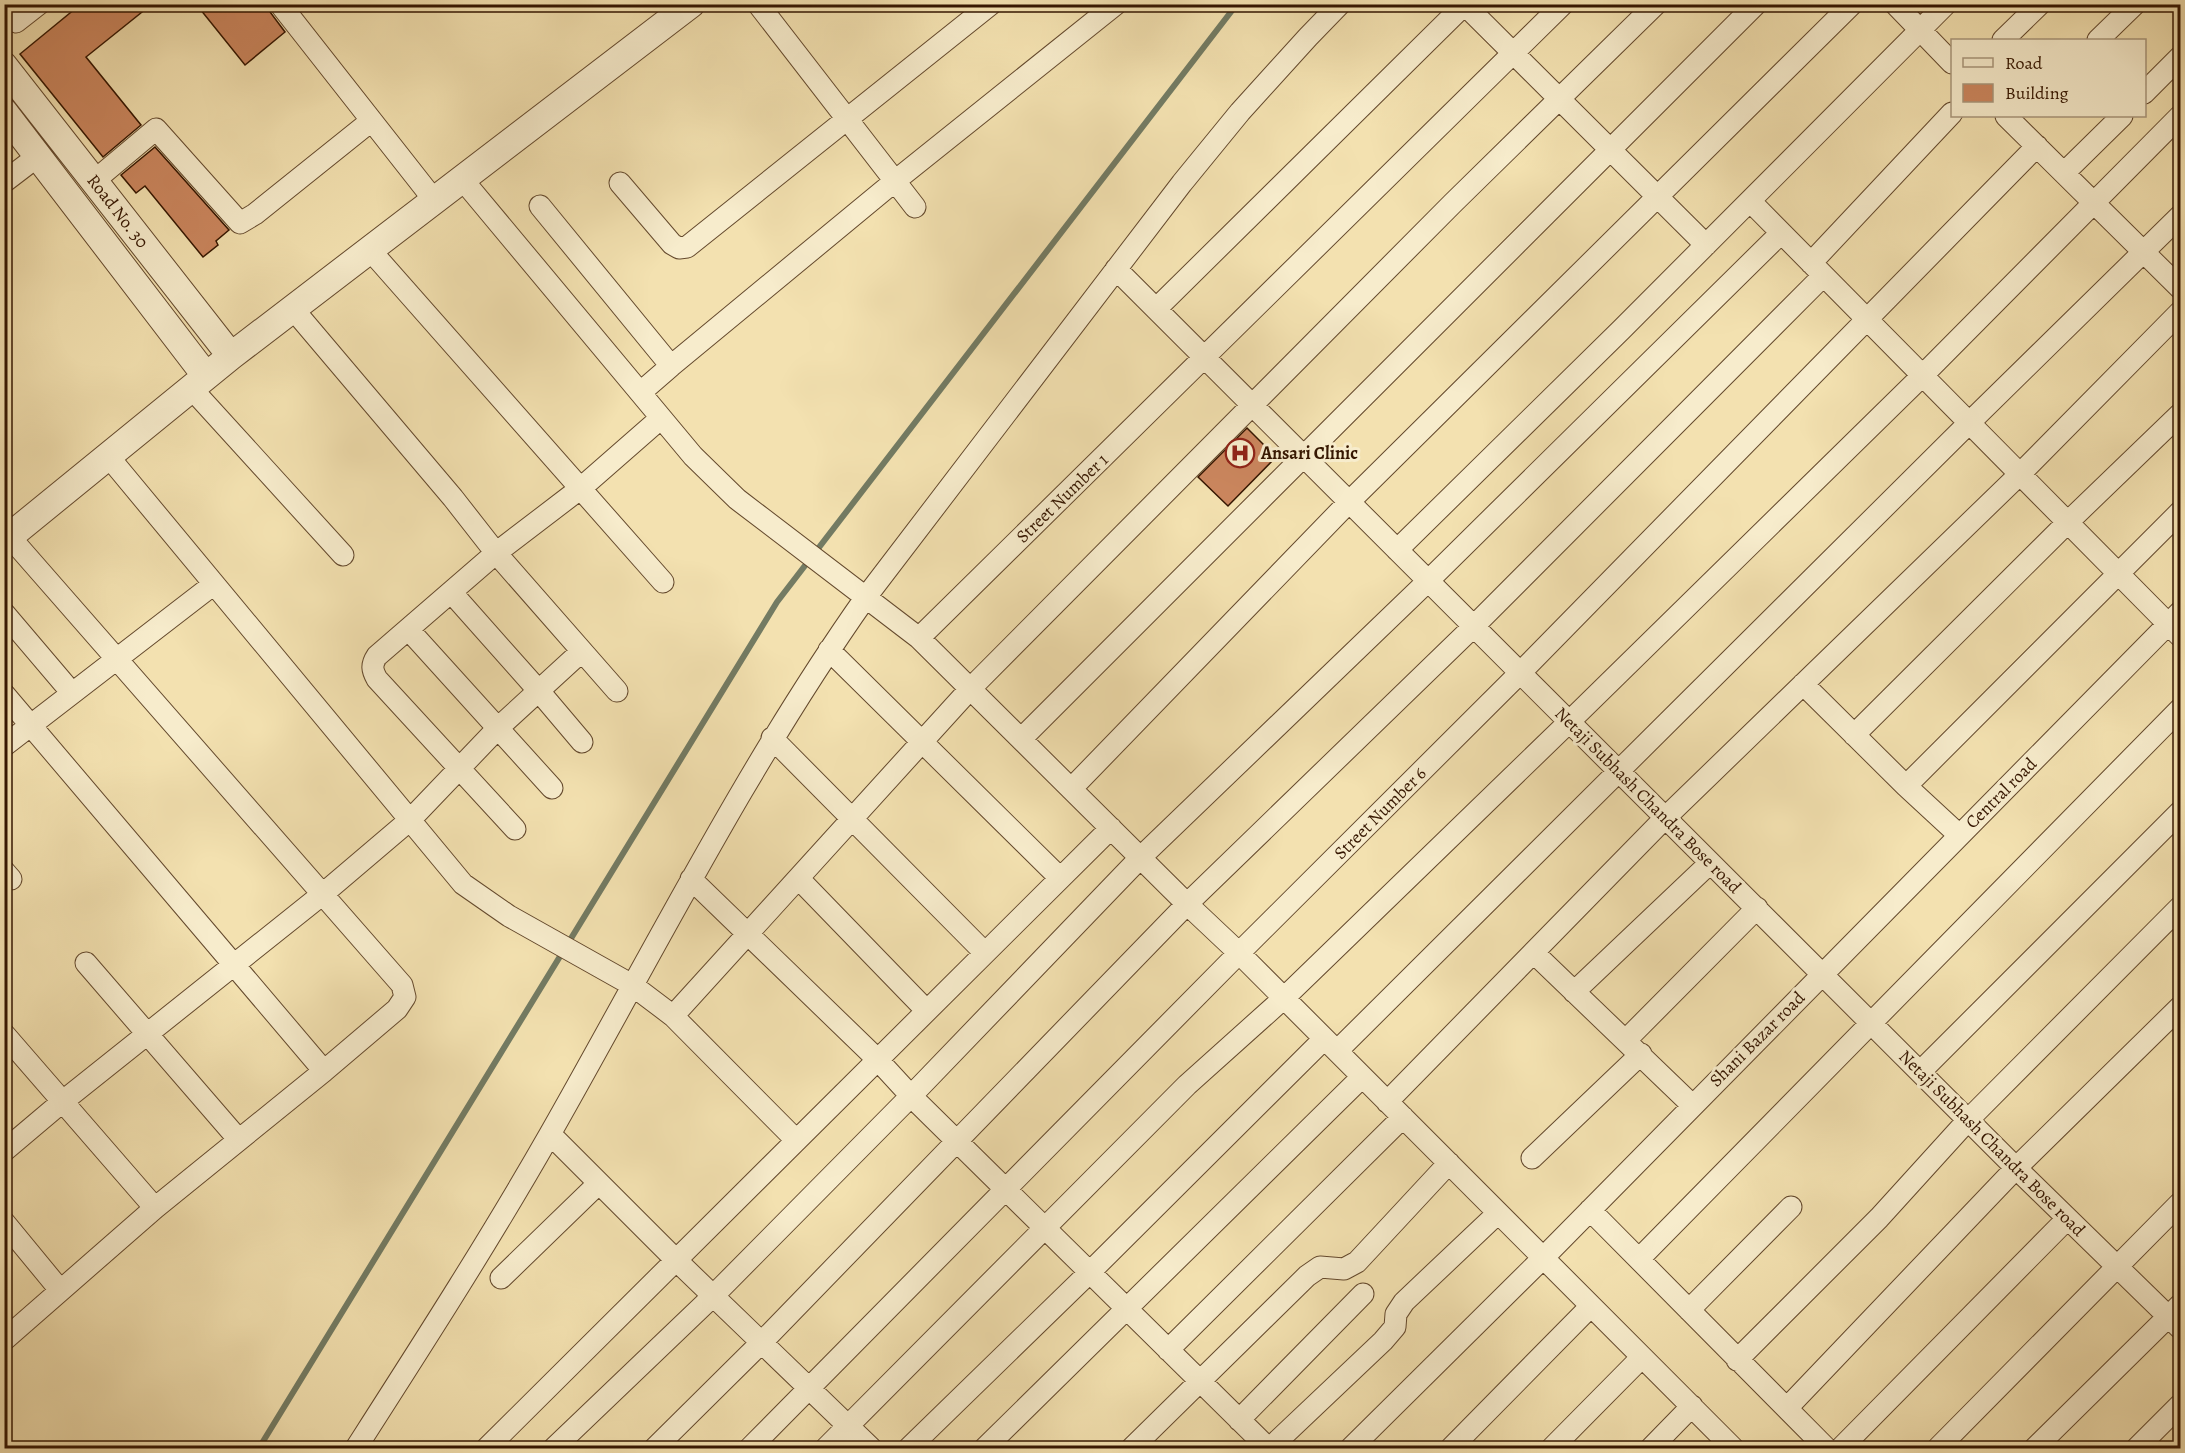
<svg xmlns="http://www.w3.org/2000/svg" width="2185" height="1453" font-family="Alegreya,serif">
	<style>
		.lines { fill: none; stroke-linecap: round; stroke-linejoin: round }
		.stream { stroke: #737b63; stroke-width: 6 }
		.building { fill: #cb865e; stroke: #351601; stroke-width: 1.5 }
		.minor-casing { stroke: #64492d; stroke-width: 23 }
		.tertiary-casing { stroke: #64492d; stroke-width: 29 }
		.minor { stroke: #f7eccc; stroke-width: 21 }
		.tertiary { stroke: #f7eccc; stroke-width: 27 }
		.labels { text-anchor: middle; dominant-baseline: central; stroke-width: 6; stroke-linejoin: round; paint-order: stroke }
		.street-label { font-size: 18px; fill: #351601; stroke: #f7eccc }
		.poi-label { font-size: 18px; font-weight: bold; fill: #351601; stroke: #f7eccc; text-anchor: start }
	</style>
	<rect width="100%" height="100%" fill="#f3e1b0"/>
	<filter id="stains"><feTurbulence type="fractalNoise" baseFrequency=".00333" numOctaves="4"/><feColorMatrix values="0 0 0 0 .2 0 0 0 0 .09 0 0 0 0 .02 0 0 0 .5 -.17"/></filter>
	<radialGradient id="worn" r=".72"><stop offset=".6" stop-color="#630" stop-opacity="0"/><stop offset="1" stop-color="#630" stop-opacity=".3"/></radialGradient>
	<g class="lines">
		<path class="stream" d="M259,1448L777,602L1237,4"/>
	</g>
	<path class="building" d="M81,4H152L86,57L141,125L103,157L20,54Z
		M196,4H267L270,12L285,32L245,65Z
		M155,147L229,230L216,241L218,245L203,257L145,186L136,193L121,175Z
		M1247,428L1276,457L1228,506L1198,477Z"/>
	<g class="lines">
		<g class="minor-casing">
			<path id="minor" d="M280,4L434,200
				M758,4L915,207
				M1895,4L1952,63
				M1465,5L1706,245
				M16,22L39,4
				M2003,40L2040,4
				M2098,40L2135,4
				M2144,93L2180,57
				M2006,116L2180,288
				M2064,173L2122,116
				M462,179L693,456L737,499L919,638L1187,904L1239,953L1733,1448
				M94,181L156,129L240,223L255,214L371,121
				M4,182L38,156
				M620,183L672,244L679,248L687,247L991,4
				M1750,201L2180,636
				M540,206L671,366L895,181L1116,4
				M370,250L663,582
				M1811,263L1952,113
				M1116,269L2016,1168L2180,1328
				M293,309L453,498L496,553L617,691
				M1156,309L1465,4
				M191,388L343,555
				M641,392L671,366
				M108,456L463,884L509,916L632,985L673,1016L796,1140
				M1397,550L1621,330L1946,4
				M451,592L538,690L582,742
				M4,613L72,693
				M408,629L552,788
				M919,638L1563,4
				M829,650L1060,878
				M1803,684L1906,786L1959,835
				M4,694L324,1071
				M1854,735L2068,522L2180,414
				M772,738L985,953
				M1021,739L1756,4
				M4,746L214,584
				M1906,786L2180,512
				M1071,789L1349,502L1852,4
				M515,829L377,679C372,670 371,665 377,656L496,553L581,488L661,418
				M4,871L11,879
				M691,879L877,1059L911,1096L1268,1448
				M799,879L926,1010
				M1534,953L1692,1105
				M86,963L239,1140
				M1574,992L1710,863
				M673,1016L970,689L1453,203L1656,4
				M4,1034L155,1208
				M1626,1040L1757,908
				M1337,1051L1969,423L2180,216
				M1920,1072L2180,812
				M1387,1102L1665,818L2020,474L2180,312
				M550,1134L677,1261L871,1448
				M4,1151L62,1102L324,893L411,819L498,728L582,651
				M1532,1158L1641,1054
				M1590,1210L1826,1448
				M4,1222L60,1290
				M1639,1259L2180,709
				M501,1278L599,1183
				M1689,1310L1791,1207
				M4,1340L155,1208L324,1071L397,1009L405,997L402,985L9,536
				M1168,1350L1403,1117
				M1737,1360L1879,1218L1968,1120L2180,907
				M1787,1408L2016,1168L2180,1007
				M1239,1420L1363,1294
				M356,1448C422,1345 489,1241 550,1134C653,953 746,767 866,597L1182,183L1240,112L1308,37L1340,4
				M487,1448L1111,828
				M554,1448L713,1296L911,1096L1140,858L1428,581L1781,233
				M655,1448L762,1342L1187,904L1474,626L1823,276
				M750,1448L1239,953L1520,673L2037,146
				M826,1448L1187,1085L1284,998L1569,722L1922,376L2180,116
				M909,1448L1090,1272L1324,1039
				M985,1448L1362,1077
				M1132,1448L1307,1276L1320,1267L1344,1269L1357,1262L1449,1163
				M1270,1448L1383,1341L1395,1327L1396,1314L1404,1302L1498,1213
				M1351,1448L1543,1258L2180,612
				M1451,1448L1591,1306
				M1552,1448L1642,1357
				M1651,1448L1692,1406
				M1841,1448L2067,1219
				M1938,1448L2180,1203
				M2035,1448L2180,1305
				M2137,1448L2180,1405"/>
		</g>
		<g class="tertiary-casing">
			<path id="tertiary" d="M4,66L231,356
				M4,112L206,376
				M4,541L231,356L691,4"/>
		</g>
		<use href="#minor" class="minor"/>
		<use href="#tertiary" class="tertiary"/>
	</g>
	<defs>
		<g id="hospital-ring" transform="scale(1.5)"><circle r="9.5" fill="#f7eccc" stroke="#8f2418" stroke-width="1.5"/><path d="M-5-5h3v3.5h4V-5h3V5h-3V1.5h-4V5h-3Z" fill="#8f2418"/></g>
	</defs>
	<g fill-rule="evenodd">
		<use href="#hospital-ring" x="1240" y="453"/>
	</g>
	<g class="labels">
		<g class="street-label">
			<text transform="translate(118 211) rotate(52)">Road No. 30</text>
			<text transform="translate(1062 498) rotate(-44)">Street Number 1</text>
			<text transform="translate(2001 793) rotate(-45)">Central road</text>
			<text transform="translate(1648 800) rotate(45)">Netaji Subhash Chandra Bose road</text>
			<text transform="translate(1380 813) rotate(-45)">Street Number 6</text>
			<text transform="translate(1757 1039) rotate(-45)">Shani Bazar road</text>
			<text transform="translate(1992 1143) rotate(45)">Netaji Subhash Chandra Bose road</text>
		</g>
		<g class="poi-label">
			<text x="1261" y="453">Ansari Clinic</text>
		</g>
	</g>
	<rect width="2185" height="1453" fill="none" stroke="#f3e1b0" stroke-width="24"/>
	<rect x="6" y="6" width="2173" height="1441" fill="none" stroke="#351601" stroke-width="3"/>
	<rect x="12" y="12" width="2161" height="1429" fill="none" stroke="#351601" stroke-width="1.5"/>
	<rect x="1951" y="39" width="195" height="78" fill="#f7eccc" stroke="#a9967b" stroke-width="1.5"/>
	<rect x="1963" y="58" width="30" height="9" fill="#f7eccc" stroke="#a9967b" stroke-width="1.5"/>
	<text x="2005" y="69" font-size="18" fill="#351601">Road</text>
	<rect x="1963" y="84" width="30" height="18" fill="#cb865e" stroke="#a9967b" stroke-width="1.5"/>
	<text x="2005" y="99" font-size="18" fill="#351601">Building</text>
	<rect width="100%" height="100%" filter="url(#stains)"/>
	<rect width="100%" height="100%" fill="url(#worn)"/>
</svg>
